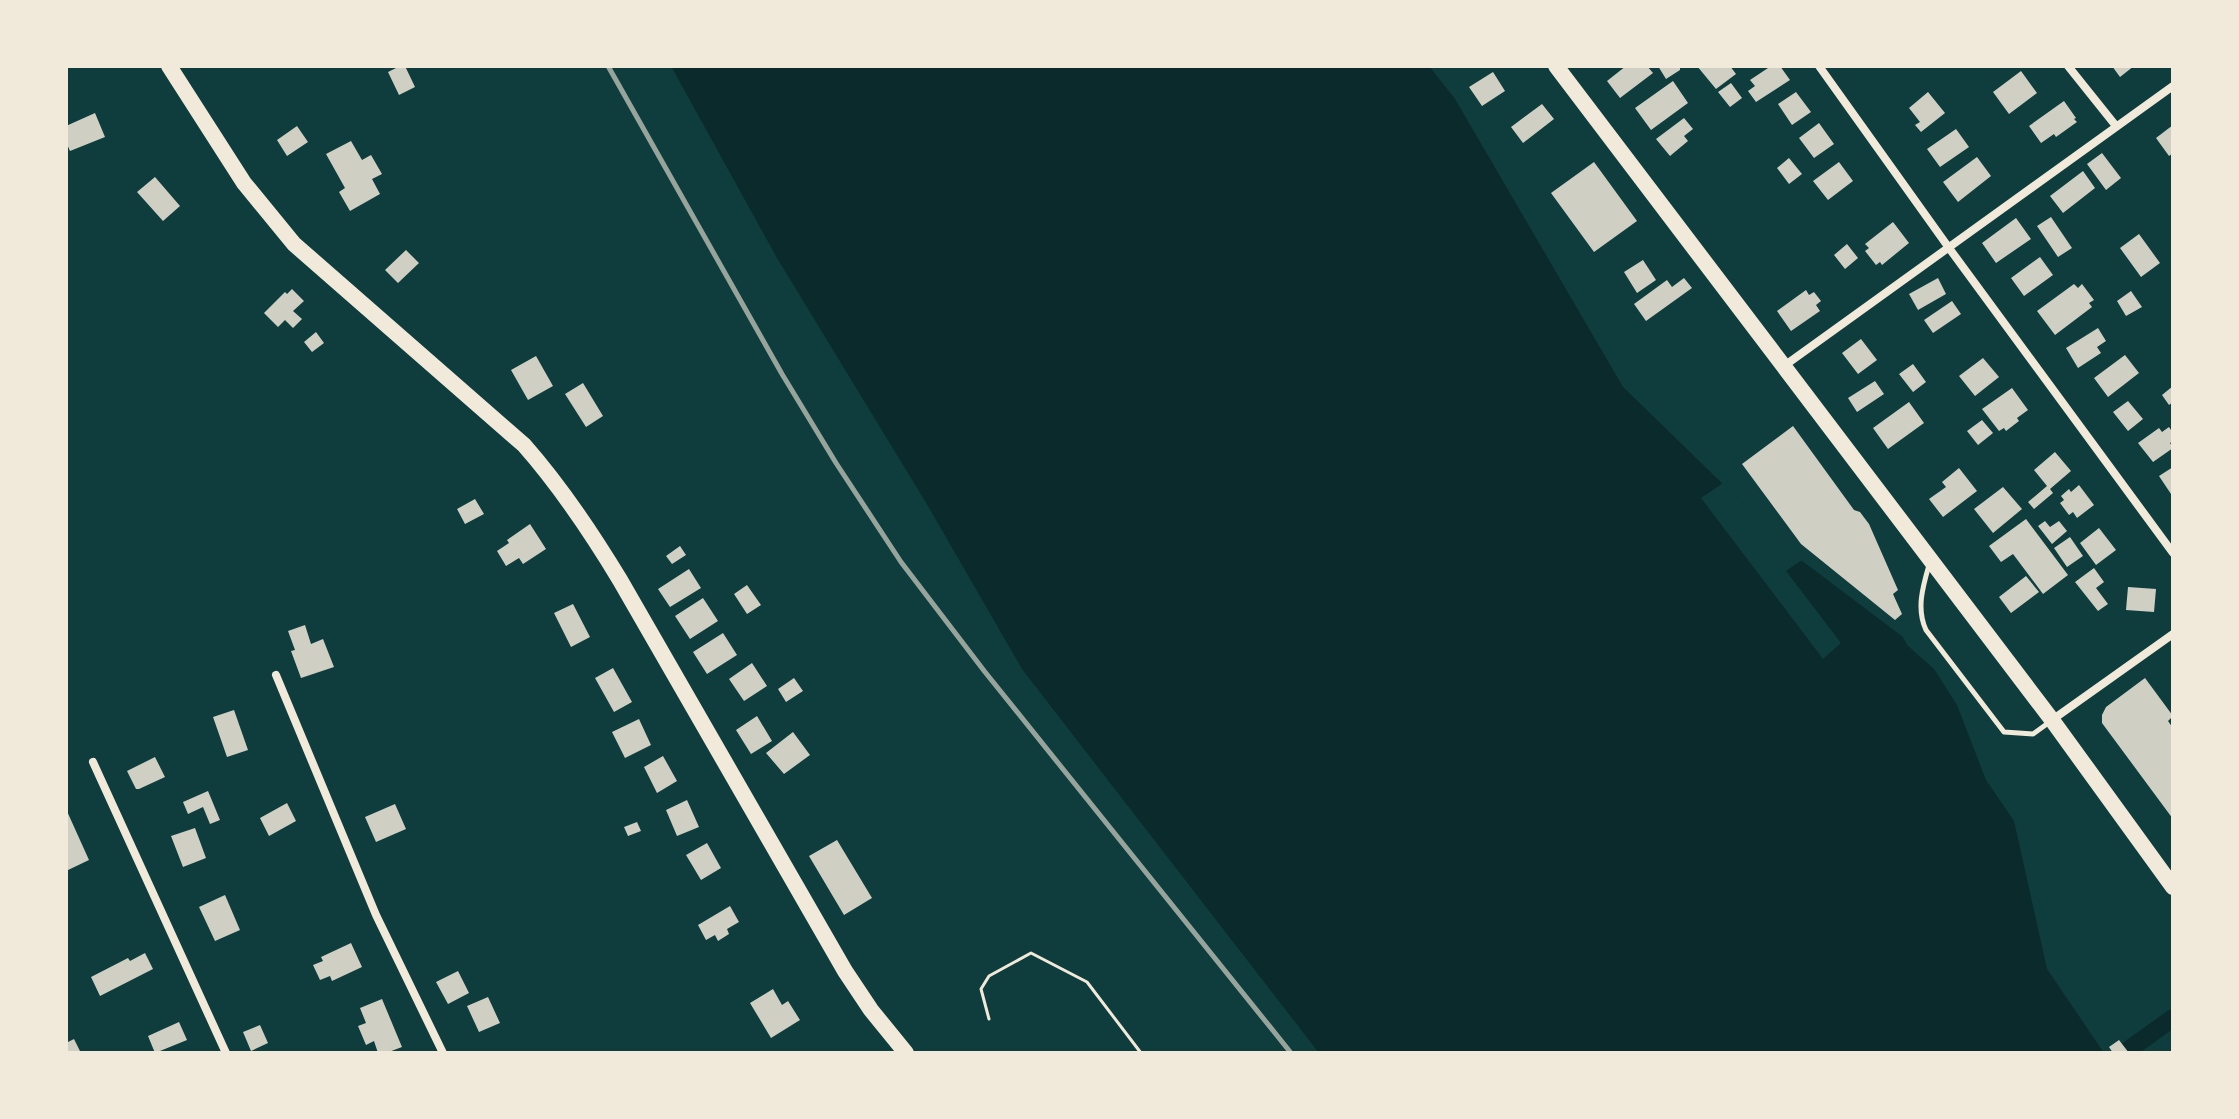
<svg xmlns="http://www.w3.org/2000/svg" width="2239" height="1119" font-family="'Archivo Narrow',sans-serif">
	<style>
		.water { fill: #0a2a2b }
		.pier { fill: #0f3d3e }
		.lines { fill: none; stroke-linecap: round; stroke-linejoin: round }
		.canal { stroke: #0a2a2b; stroke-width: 18 }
		.building { fill: #cfcfc3 }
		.path { stroke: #f1e9da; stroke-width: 3 }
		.service { stroke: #f1e9da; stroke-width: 5 }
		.minor { stroke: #f1e9da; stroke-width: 8 }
		.secondary { stroke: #f1e9da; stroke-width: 16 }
		.primary { stroke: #f1e9da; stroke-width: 16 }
		.rail { stroke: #97a49c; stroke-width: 5 }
	</style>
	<rect width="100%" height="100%" fill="#0f3d3e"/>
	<path class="water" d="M671,66H1429L1455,99L1623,387L1801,560L1903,637L1907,645L1934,669L1957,705L1986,780L2014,821L2047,969L2104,1053H1319L1022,669L928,506L777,258Z"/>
	<path class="pier" d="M1723,483L1802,560L1786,571L1841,643L1823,659L1701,498Z"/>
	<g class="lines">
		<path class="canal" d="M2124,1053L2173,1018"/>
	</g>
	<path class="building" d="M400,66H405L415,87L399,95L388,72Z
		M1626,66H1647L1653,73L1620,98L1607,81Z
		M1658,66H1680V70L1666,79Z
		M1697,66H1730L1736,74L1716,89Z
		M1771,66H1780L1790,80L1756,102L1748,91L1755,86L1750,80Z
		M2112,66H2134L2120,77Z
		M2021,71L2037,93L2009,114L1993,92Z
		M1493,72L1505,91L1482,106L1469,87Z
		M1673,81L1688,103L1651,130L1635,108Z
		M1731,83L1742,98L1730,107L1718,92Z
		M1796,92L1811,112L1792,125L1778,104Z
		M1928,92L1945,113L1921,132L1915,125L1920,122L1909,108Z
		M2064,101L2076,118L2074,119L2077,122L2056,137L2054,134L2041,143L2029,126Z
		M1542,104L1554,119L1523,143L1511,127Z
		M95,113L105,137L70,151L66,142V126Z
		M1684,118L1693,129L1684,136L1688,141L1670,156L1656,139Z
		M1819,123L1834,144L1814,158L1799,138Z
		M2173,125V153L2169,156L2156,138Z
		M297,126L308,142L287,156L277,140Z
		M1956,129L1969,147L1940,167L1927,149Z
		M351,141L362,160L371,155L382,174L372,179L380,194L350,211L339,192L345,188L326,154Z
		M2102,153L2121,178L2106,190L2087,164Z
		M1977,157L1991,176L1958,202L1943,182Z
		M1789,158L1802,174L1789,184L1777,168Z
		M1594,162L1637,221L1594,252L1551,193Z
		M1839,162L1853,181L1828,200L1813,181Z
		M2083,171L2095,188L2063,213L2050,196Z
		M155,177L180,206L163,221L137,192Z
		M2051,217L2072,248L2058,257L2037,226Z
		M2016,218L2031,239L1996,263L1982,243Z
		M1893,222L1909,243L1882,265L1880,262L1876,265L1865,251L1869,248L1865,244Z
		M2139,234L2160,263L2141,277L2120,248Z
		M1847,244L1858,258L1845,269L1834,255Z
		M406,250L419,263L398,283L385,270Z
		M2040,257L2053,275L2024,296L2011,278Z
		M1643,260L1656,280L1637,293L1624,272Z
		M1684,278L1692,288L1646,321L1634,304L1667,280L1672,287Z
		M1938,278L1946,294L1918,310L1909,294Z
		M2074,284L2078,288L2082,284L2094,300L2089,303L2092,307L2055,335L2037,311Z
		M292,289L304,301L293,311L302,319L293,328L285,320L278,327L264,313L285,292L287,294Z
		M1806,290L1809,295L1814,292L1821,301L1816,305L1820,311L1791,331L1777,311Z
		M2131,291L2142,307L2126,316L2117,301Z
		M1952,301L1961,314L1933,333L1924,320Z
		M2098,328L2106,341L2097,347L2101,353L2078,368L2066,348Z
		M316,332L324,343L312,352L304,342Z
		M1861,339L1877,360L1858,374L1842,353Z
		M2125,355L2139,373L2108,397L2094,378Z
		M536,356L553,386L528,400L511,370Z
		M1983,358L1999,377L1975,396L1959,376Z
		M1913,364L1926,382L1913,392L1899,374Z
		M1875,381L1884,394L1857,412L1848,398Z
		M583,383L603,416L586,427L565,394Z
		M2173,386V402L2169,405L2162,395Z
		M2012,388L2028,410L2017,418L2019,421L2006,431L2004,428L1999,431L1982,409Z
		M2128,401L2143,419L2128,431L2113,412Z
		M1909,402L1924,423L1888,449L1873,428Z
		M1982,420L1993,433L1978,445L1967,431Z
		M1793,426L1854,510L1860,512L1869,524L1898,590L1893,594L1902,614L1895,620L1801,544L1742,464Z
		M2169,427L2173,433V441L2170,443L2173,448L2153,462L2138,443L2159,428L2162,432Z
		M2055,452L2071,471L2050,489L2053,493L2034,509L2028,502L2047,486L2034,470Z
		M2173,467V497L2159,476Z
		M1959,468L1977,491L1943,517L1929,499L1946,487L1942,482Z
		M2079,485L2094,505L2077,518L2073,512L2069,515L2060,503L2064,500L2061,496L2069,489L2071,492Z
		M2003,487L2022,509L1993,533L1974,509Z
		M475,499L484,514L465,524L457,509Z
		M2026,519L2068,575L2043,594L2013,554L2001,562L1989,546Z
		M2045,521L2050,527L2059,521L2067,531L2052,544L2038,526Z
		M530,524L546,549L523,564L519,558L506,566L497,551L509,543L507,540Z
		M2099,528L2116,550L2096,565L2080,543Z
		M2070,537L2083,556L2067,567L2054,548Z
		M680,546L686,555L672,564L666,556Z
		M2094,568L2104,582L2096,588L2108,604L2098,611L2075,582Z
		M689,569L701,588L670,607L658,589Z
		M2026,576L2039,592L2011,613L1999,597Z
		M747,585L761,605L747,614L734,594Z
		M2128,587L2156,589L2154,612L2126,610Z
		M703,598L718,621L690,639L675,616Z
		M573,604L590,637L571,647L554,613Z
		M305,625L311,644L323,639L334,667L301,678L291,651L295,650L288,631Z
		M723,633L737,655L707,674L693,652Z
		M752,663L767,686L744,701L729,679Z
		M613,668L632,702L614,712L595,678Z
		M794,678L803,691L786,702L778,689Z
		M2145,678L2173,716L2168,721L2173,728V819L2102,723V715L2106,707Z
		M234,710L248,750L227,757L213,717Z
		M757,716L772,741L751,754L736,730Z
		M639,719L651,745L625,758L612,732Z
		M793,732L810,755L784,774L766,753Z
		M663,756L677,781L657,793L644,767Z
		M155,757L165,777L139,789H136L127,771Z
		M208,791L220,820L210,824L203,807L188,814L183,802Z
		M687,800L699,827L677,836L666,810Z
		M287,803L296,821L269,836L260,818Z
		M395,804L406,829L376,842L365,817Z
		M66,809L89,860L66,871Z
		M637,822L641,831L628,836L624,827Z
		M195,828L206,858L183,867L171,836Z
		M837,840L872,898L844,915L809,856Z
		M707,843L721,868L701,880L686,855Z
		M225,895L240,930L215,941L199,907Z
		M730,906L739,922L727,929L729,934L718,941L715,935L706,940L698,925Z
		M351,943L362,967L332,981L330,976L320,980L313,965L323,961L321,957Z
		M145,953L153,969L100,996L91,977L128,958L130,961Z
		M458,971L469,993L448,1004L436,982Z
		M773,989L782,1005L788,1001L800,1020L771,1038L750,1003Z
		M488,997L500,1023L479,1032L467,1006Z
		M382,999L402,1047L386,1053H378L374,1041L366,1045L358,1026L366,1023L360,1008Z
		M179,1022L187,1040L155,1053L148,1036Z
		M260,1025L268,1043L251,1051L243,1032Z
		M74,1039L81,1053H66V1043Z
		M2119,1040L2129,1053H2113L2109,1047Z"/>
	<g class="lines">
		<path class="path" d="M989,1019L981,989L989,976L1031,953L1087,982L1141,1053"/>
		<path class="service" d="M1929,565C1923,586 1916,609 1926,630L2004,732L2033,734L2051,721"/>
		<path class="minor" d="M1819,66L1949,248L2173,553
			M2068,66L2116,126
			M1784,366L2173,86
			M276,675L376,915L443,1053
			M2052,720L2173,634
			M93,762L226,1053"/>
		<path class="secondary" d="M169,66L244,183L294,244L524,445C561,487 591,532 620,580L845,971L871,1010L906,1053"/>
		<path class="primary" d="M1556,66L2052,720L2173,887"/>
		<path class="rail" d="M608,66L782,374L836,463L901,562L985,672L1291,1053"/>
	</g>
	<rect width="2239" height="1119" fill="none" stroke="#f1e9da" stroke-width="136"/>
</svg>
